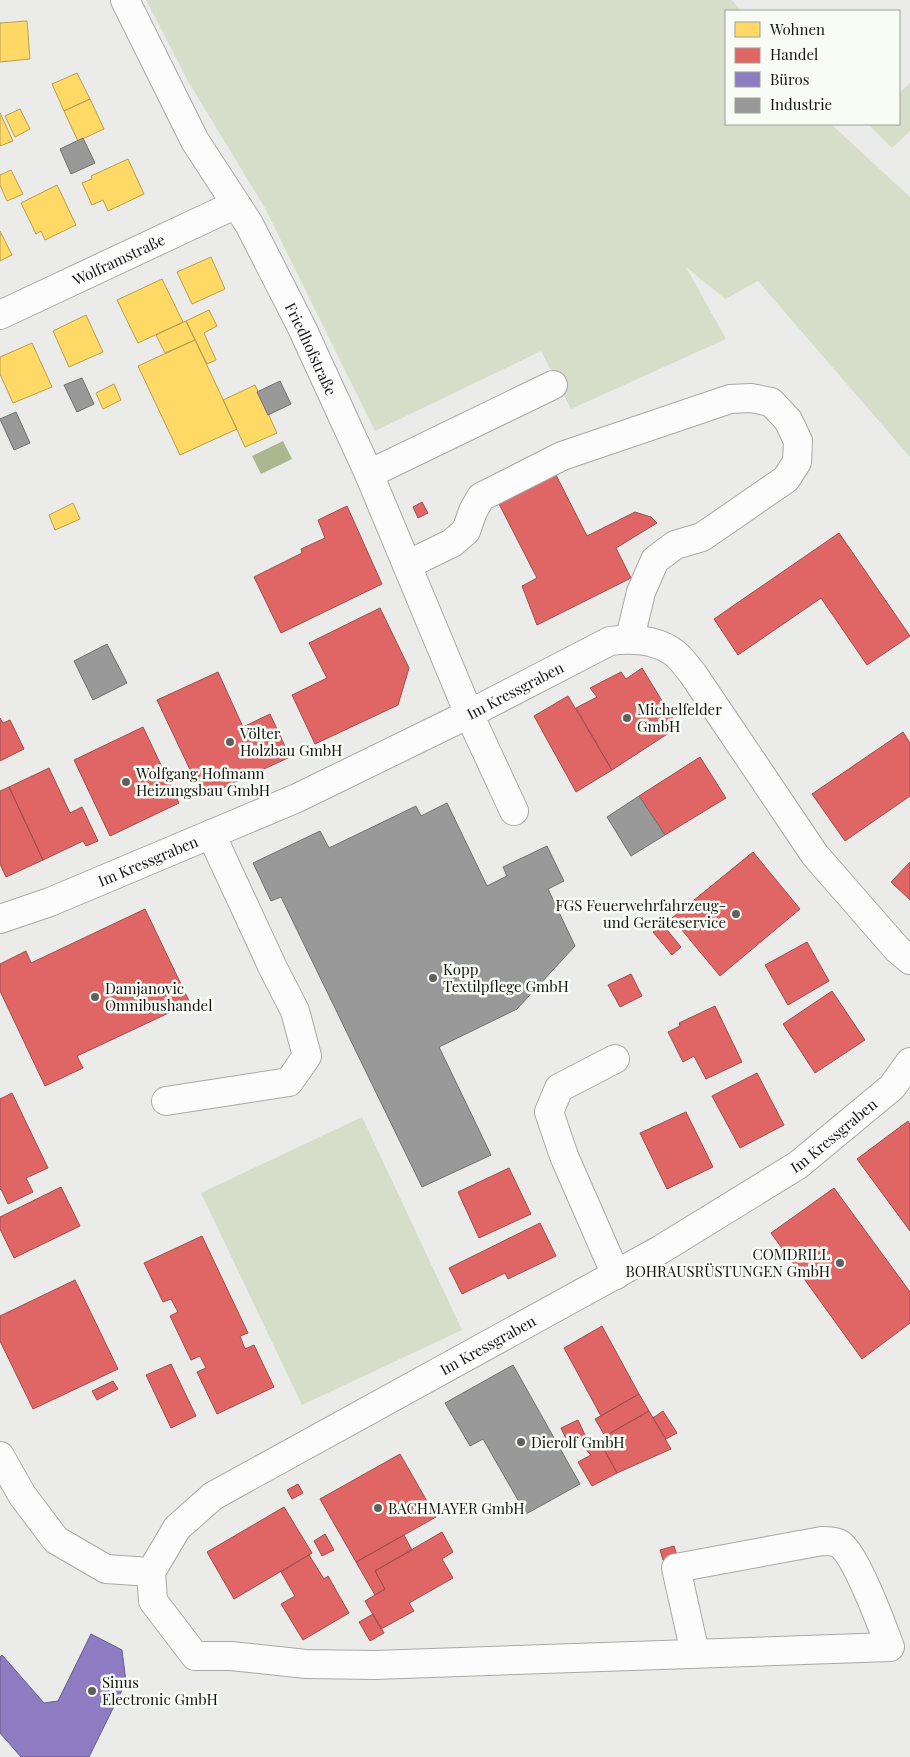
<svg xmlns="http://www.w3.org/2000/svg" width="910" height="1757" font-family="'Playfair Display',serif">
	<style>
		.green { fill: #d6ddc9 }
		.water { fill: #abb791 }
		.homes { fill: #ffd966; stroke: #b89e4d }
		.shops { fill: #e06666; stroke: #a34d4d }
		.offices { fill: #8e7cc3; stroke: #695d8e }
		.industry { fill: #999; stroke: #717171 }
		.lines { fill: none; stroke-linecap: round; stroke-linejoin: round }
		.minor-casing { stroke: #a8a9a6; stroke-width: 30 }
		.minor { stroke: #fcfcfc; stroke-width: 28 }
		.poi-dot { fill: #5f605e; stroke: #f9fbf5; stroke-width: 2 }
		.labels { text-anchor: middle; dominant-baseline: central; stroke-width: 5; stroke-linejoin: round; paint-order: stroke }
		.street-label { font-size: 15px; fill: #141413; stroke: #f9fbf5 }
		.poi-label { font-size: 15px; fill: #141413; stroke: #f9fbf5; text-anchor: start }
	</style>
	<rect width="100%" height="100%" fill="#ebece9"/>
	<path class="green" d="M146,0H732L741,11H726V124H831L910,197V457L758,281L725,299L686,267L726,339L571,409L541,351L375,431L265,208L189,83Z
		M910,83V131L892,148L868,124H899V93Z
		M362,1117L462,1330L302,1405L201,1193Z"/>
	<path class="water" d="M283,441L292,459L261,474L252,456Z"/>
	<path class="homes" d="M27,21L30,59L0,62V23Z
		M77,73L90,99L64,111L52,84Z
		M90,99L104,129L78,141L64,111Z
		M20,109L30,129L15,137L5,116Z
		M0,113L13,141L0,146Z
		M128,159L144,194L108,211L103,200L92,205L82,183L92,179L91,176Z
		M11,170L23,194L7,201L0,185V175Z
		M57,185L76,225L45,240L41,231L36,234L21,203Z
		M0,231L12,255L0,261Z
		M211,257L225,289L192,304L177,272Z
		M162,279L183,322L138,343L117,300Z
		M209,310L217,326L204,333L216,360L207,364L186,321Z
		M86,315L103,352L69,367L53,331Z
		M186,321L195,340L165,353L156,335Z
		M195,340L237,429L180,455L138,366Z
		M32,343L52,387L13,403L0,374V357Z
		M114,384L121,400L103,409L96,393Z
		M255,385L277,433L245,447L223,400Z
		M73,503L80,519L55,530L49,515Z"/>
	<path class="shops" d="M555,473L587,536L635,512L651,517L657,523L616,548L631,578L537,625L522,586L537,578L498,502Z
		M422,502L428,513L418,518L413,507Z
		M347,506L382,584L281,633L254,577L302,553L301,549L325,538L318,520Z
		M839,533L910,636L867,665L821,598L738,655L714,619Z
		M380,608L409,668L398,705L315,744L292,695L327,678L309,643Z
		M642,668L678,727L612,770L576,708L597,697L590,688L621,672L626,679Z
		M218,672L243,727L270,714L290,757L203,797L157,700Z
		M568,696L612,770L576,792L534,716Z
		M0,718L3,723L10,720L24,749L0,761Z
		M143,727L179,803L110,836L74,760Z
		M903,732L910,743V796L845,841L812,794Z
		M700,757L726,798L665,835L639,796Z
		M49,768L70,813L82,807L98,841L86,846L83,841L43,860L9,787Z
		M9,787L43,860L6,877L0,864V791Z
		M753,852L800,909L720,976L672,918Z
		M910,862V900L891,882Z
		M145,909L190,1003L77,1056L83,1068L45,1086L0,991V964L26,951L31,963Z
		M663,925L681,947L672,955L653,932Z
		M807,942L829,981L788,1005L765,965Z
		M631,974L642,996L620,1007L608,985Z
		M832,991L865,1040L815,1073L783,1024Z
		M715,1006L742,1062L706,1079L694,1056L683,1062L668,1032L680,1026L679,1023Z
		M757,1073L784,1125L740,1148L712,1096Z
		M12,1093L48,1168L26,1178L33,1192L8,1204L1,1189L0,1190V1099Z
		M686,1112L713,1167L667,1189L640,1133Z
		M908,1121L910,1124V1231L857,1159Z
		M509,1168L531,1214L479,1238L458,1192Z
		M61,1187L80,1226L14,1258L0,1229V1217Z
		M834,1188L910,1292V1323L862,1359L771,1233Z
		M540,1223L556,1256L508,1279L505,1273L462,1294L449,1268Z
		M202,1236L248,1333L240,1336L245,1349L254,1345L274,1387L217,1414L197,1372L206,1368L200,1356L191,1360L170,1316L178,1312L171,1299L163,1302L144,1263Z
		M75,1280L118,1369L33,1409L0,1341V1316Z
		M602,1326L639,1394L601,1416L564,1348Z
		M171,1364L196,1416L171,1428L146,1375Z
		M113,1381L118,1389L97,1400L92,1391Z
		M639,1394L649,1411L605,1436L595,1419Z
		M649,1411L671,1449L617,1473L599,1440Z
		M663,1411L677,1433L666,1439L653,1418Z
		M578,1420L586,1437L569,1445L561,1428Z
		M599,1440L617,1473L592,1486L578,1462L591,1455L584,1448Z
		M400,1454L436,1517L356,1562L320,1499Z
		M298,1484L303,1493L292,1499L287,1490Z
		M284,1507L312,1553L234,1599L207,1552Z
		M442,1532L453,1552L442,1559L453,1578L409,1603L414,1611L381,1629L365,1601L385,1589L375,1571Z
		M325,1534L334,1550L322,1556L314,1541Z
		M404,1535L412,1550L375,1571L385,1589L375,1595L356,1562Z
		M674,1546L677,1556L663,1560L660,1550Z
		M309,1555L324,1579L328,1576L349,1613L303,1640L281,1604L295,1596L281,1572Z
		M373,1614L384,1633L370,1641L359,1622Z"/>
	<path class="offices" d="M91,1634L122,1650L126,1682L89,1757H21L0,1733V1657L2,1655L44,1703L58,1701Z"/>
	<path class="industry" d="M83,138L95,163L71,174L60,149Z
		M82,378L94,404L77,412L64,385Z
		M280,381L291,404L268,415L257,392Z
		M16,412L30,443L14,450L0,419Z
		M107,644L127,683L93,700L74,661Z
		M639,796L665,835L631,856L607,817Z
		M447,803L487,886L507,876L503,867L547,846L564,881L548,889L575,946L517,1009L439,1047L491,1155L422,1187L281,897L271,901L253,863L320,831L329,848L416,806L421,816Z
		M513,1365L580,1484L526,1514L483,1439L470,1446L445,1403Z"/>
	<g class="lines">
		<g class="minor-casing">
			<g id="minor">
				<path id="s1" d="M125,0L195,141L249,224L302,328L369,474L469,714L514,811"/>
				<path id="s2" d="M0,315L228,208L238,207"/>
				<path d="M369,474L553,385"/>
				<path d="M407,565L452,543L466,531L473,511L481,497L562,456L730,399L751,398L771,402L788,420L798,441L797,462L786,479L702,537L675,545L655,560L641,592L630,638"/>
				<path id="s3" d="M0,919L50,902L297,798L469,714L610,641C633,638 659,639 678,656C683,661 688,668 693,674L815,855L897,949L910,960"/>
				<path d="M615,1059L559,1088L549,1112L564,1156L616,1275"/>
				<path d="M166,1101L289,1082L307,1056L295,1011L273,968L211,834"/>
				<path d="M0,1456L22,1495L56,1540L106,1569L151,1572"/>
				<path id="s4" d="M695,1653L676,1568L822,1541C827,1541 833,1541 838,1543C854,1549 883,1628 890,1647L375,1665L306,1664L231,1656H195L153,1601L151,1572L177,1528L213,1496L660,1250L798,1165L892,1087L910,1062"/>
			</g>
		</g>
		<use href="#minor" class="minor"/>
	</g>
	<g class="poi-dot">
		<circle cx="627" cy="718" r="5"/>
		<circle cx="230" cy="742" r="5"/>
		<circle cx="126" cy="782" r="5"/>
		<circle cx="736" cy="914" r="5"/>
		<circle cx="433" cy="978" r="5"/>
		<circle cx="95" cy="997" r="5"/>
		<circle cx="840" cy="1263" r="5"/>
		<circle cx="521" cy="1442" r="5"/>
		<circle cx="378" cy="1508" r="5"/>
		<circle cx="92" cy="1691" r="5"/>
	</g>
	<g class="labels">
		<g class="street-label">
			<text stroke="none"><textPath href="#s2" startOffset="131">Wolframstraße</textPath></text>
			<text stroke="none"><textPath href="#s1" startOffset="396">Friedhofstraße</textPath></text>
			<text stroke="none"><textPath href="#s3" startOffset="564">Im Kressgraben</textPath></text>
			<text stroke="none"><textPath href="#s3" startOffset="159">Im Kressgraben</textPath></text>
			<text stroke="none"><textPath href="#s4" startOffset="1981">Im Kressgraben</textPath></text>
			<text stroke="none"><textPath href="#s4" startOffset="1576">Im Kressgraben</textPath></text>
		</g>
		<g class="poi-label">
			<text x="637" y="709">Michelfelder<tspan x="637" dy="17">GmbH</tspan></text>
			<text x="240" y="733">Völter<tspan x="240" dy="17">Holzbau GmbH</tspan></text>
			<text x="136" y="773">Wolfgang Hofmann<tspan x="136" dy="17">Heizungsbau GmbH</tspan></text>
			<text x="726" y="905" text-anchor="end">FGS Feuerwehrfahrzeug-<tspan x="726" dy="17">und Geräteservice</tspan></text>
			<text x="443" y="969">Kopp<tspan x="443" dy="17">Textilpflege GmbH</tspan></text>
			<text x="105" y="988">Damjanovic<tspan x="105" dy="17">Omnibushandel</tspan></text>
			<text x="830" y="1254" text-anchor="end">COMDRILL<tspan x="830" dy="17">BOHRAUSRÜSTUNGEN GmbH</tspan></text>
			<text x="531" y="1442">Dierolf GmbH</text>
			<text x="388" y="1508">BACHMAYER GmbH</text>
			<text x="102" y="1682">Sinus<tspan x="102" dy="17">Electronic GmbH</tspan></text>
		</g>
	</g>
	<rect x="725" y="10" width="175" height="115" fill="#f9fbf5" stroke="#9d9f9b"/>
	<rect x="735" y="22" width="25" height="15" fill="#ffd966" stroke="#9d9f9b"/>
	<text x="770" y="35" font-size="15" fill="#141413">Wohnen</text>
	<rect x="735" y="48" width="25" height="15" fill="#e06666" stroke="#9d9f9b"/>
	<text x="770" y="60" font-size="15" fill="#141413">Handel</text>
	<rect x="735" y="72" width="25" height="15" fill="#8e7cc3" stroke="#9d9f9b"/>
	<text x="770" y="85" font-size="15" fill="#141413">Büros</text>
	<rect x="735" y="98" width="25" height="15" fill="#999999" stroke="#9d9f9b"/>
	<text x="770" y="110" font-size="15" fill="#141413">Industrie</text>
</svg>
